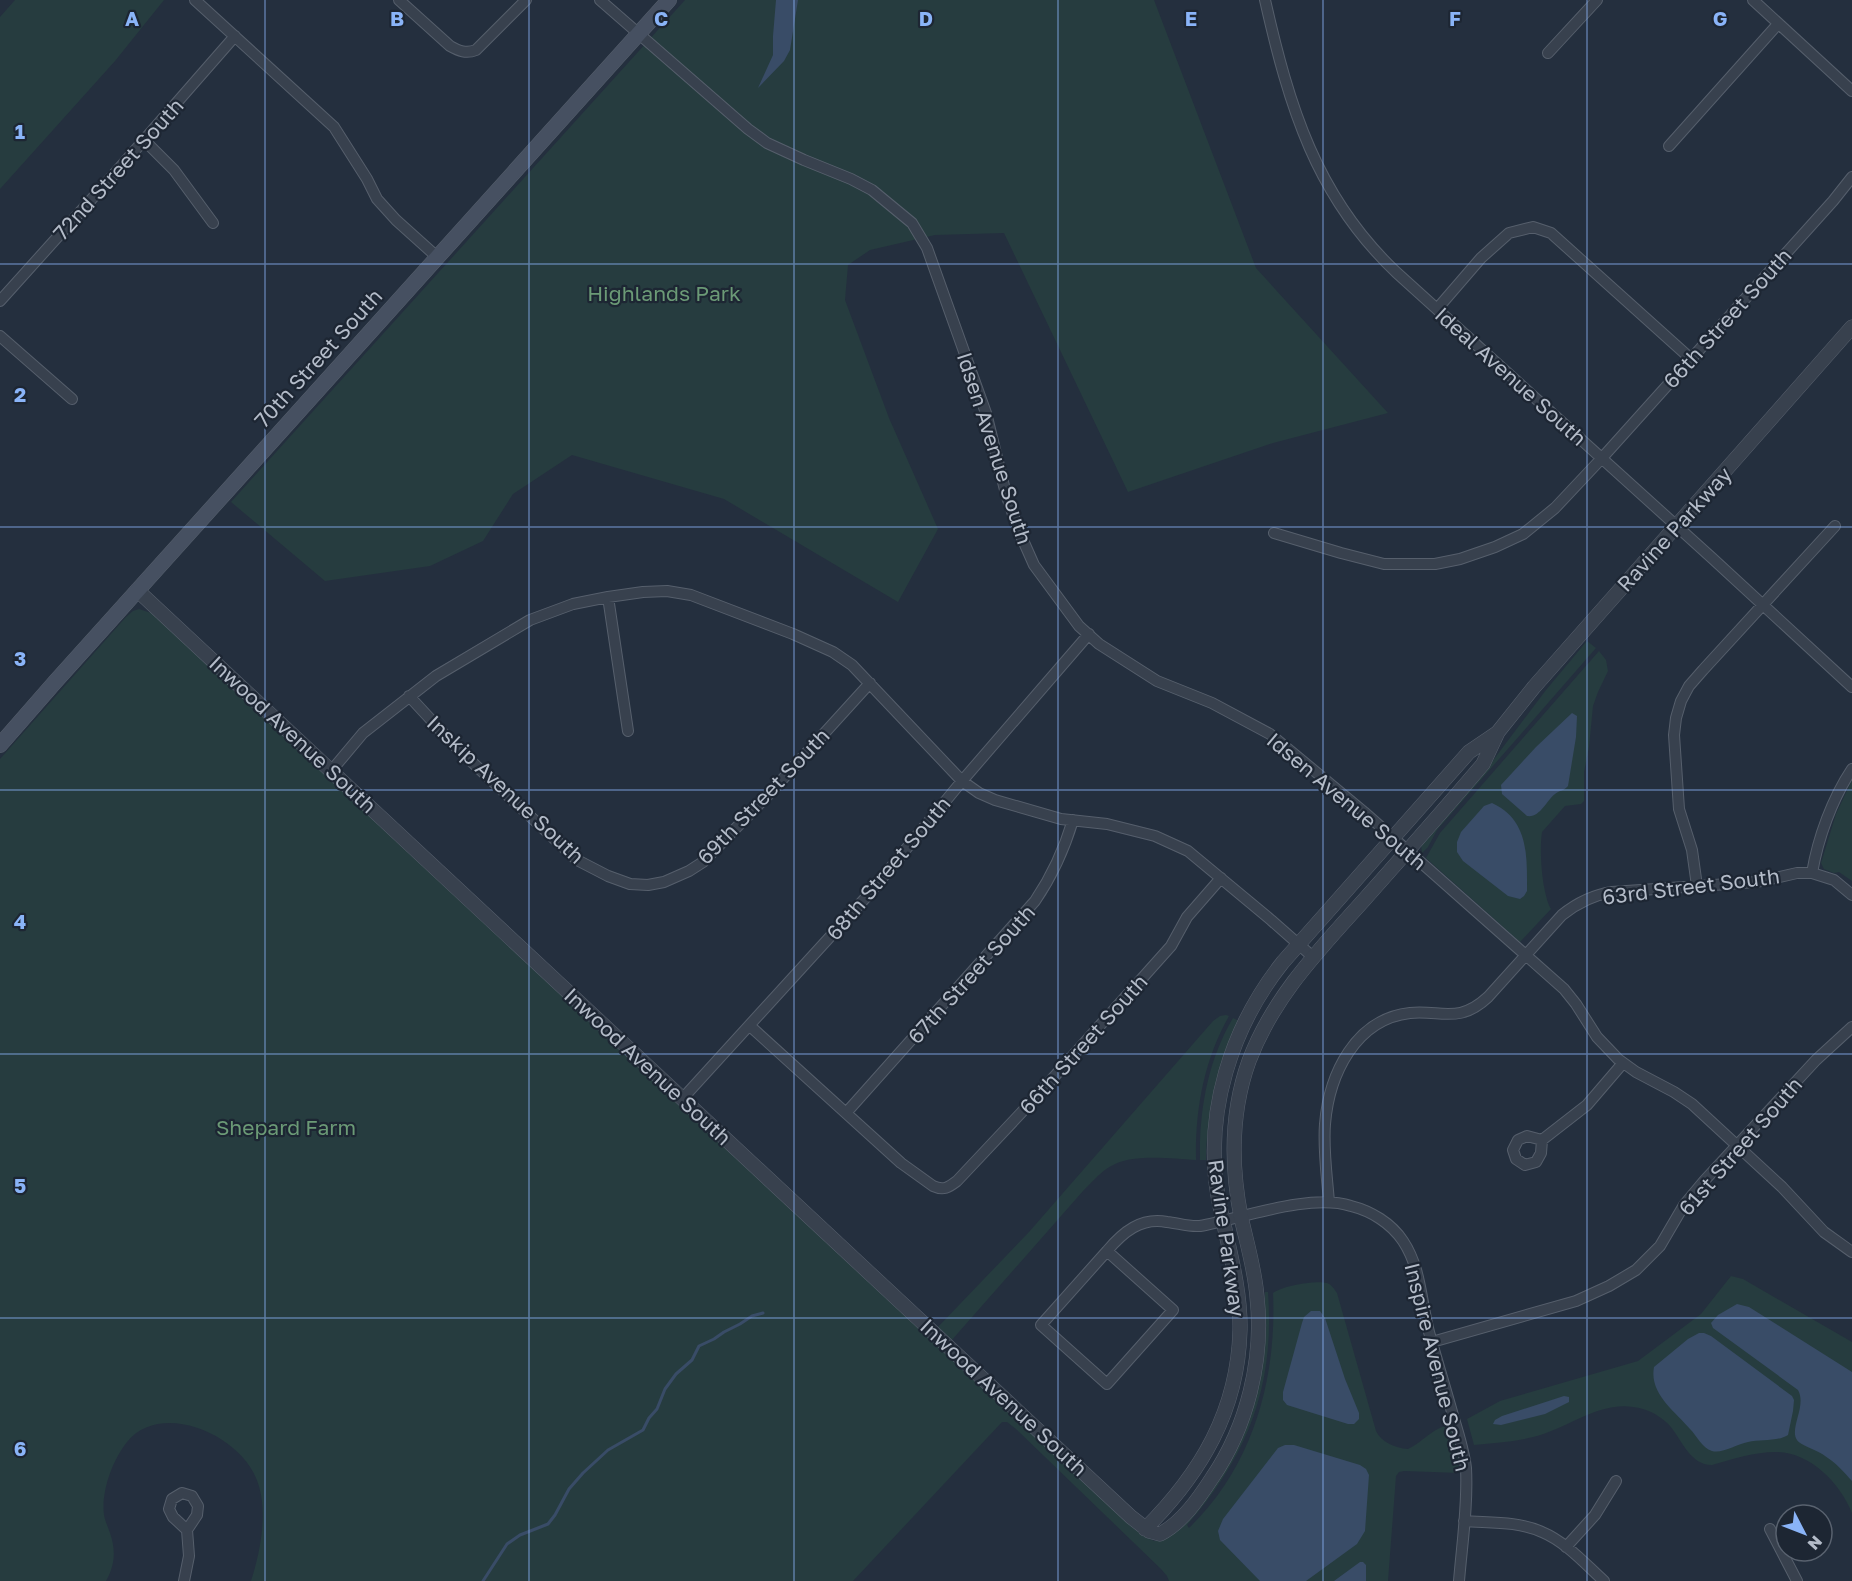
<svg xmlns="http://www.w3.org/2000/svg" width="1852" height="1581" font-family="'Golos Text',sans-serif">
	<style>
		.green { fill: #263c3f }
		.water { fill: #394c67 }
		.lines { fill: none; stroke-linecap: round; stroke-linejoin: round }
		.stream { stroke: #394c67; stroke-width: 3 }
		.minor-casing { stroke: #565f6c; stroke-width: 12 }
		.tertiary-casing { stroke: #565f6c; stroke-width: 15 }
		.secondary-casing { stroke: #565f6c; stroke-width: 16 }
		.minor { stroke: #38414e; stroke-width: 10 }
		.tertiary { stroke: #38414e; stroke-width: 14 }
		.secondary { stroke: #465061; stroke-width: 15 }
		.grid { fill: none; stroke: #8ab4f8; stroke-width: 1.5; stroke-opacity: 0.55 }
		.labels { text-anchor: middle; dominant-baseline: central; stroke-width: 4.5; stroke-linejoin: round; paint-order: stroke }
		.street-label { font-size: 21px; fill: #b4bcc9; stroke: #1d2633 }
		.park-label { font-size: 21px; fill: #6b9a76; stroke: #1d2633 }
		.grid-label { font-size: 20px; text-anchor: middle; font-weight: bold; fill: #8ab4f8; stroke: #1d2633; stroke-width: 4.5; stroke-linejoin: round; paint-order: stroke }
	</style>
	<rect width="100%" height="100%" fill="#242f3e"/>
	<path class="green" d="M15,0H164L115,61L0,189V17Z
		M685,0H1154L1256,268L1388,413L1273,443L1128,492L1004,233L935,235L870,250L848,265L845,300L889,418L938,529L898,602L724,499L572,455L513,494L483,541L430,566L325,581L231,502Z
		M139,609L157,615L1143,1535L1154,1541L1161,1540L1206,1495L1261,1360L1265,1326V1292H1268C1275,1386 1248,1455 1187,1525L1189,1528C1253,1467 1277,1378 1273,1293C1282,1286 1315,1280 1327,1283C1332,1285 1334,1289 1337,1293L1376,1431C1381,1442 1395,1448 1408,1449C1422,1443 1433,1427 1450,1425L1457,1454L1460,1473L1404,1471L1399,1472L1396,1476L1388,1581H1169L1167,1576L1161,1569L1016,1429L1007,1422H1002L853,1581H251C261,1550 269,1508 256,1478C239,1435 161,1400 127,1442C112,1461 101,1492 104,1515C105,1521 108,1527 110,1533C116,1550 115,1565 106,1581H0V759L126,617L133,611Z
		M1587,641L1596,648L1437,830L1428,847L1422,853L1421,844L1482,775L1546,690Z
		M1599,651L1606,660L1608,671L1598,692L1593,706L1589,747L1584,772V801L1581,804L1565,806L1542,832C1539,850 1542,893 1551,909L1520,942L1426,858L1440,833Z
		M1852,780V881L1839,872L1834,873L1824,869L1821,863L1836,814Z
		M1226,1015L1229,1016C1204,1060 1195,1110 1196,1160C1173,1159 1137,1154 1115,1164C1102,1170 1093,1181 1083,1191L951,1341L937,1328L1029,1232L1213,1021L1220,1016Z
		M1233,1018L1239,1021C1223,1067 1206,1111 1206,1160H1200C1199,1110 1208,1060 1233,1018Z
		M1731,1276L1743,1279L1852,1342V1513C1840,1483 1810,1452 1776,1452C1754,1452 1733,1459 1712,1465C1690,1465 1682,1440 1670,1426C1663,1418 1653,1412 1643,1409C1602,1397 1571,1428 1533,1437C1514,1442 1494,1443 1474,1445L1467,1419L1500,1401L1638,1361L1701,1314Z"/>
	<path class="water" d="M776,0H798L790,50L784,61L758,88L773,55V36Z
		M1572,713L1577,716L1576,737L1568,786C1564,791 1560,790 1555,794C1546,801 1540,818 1527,816L1502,794L1501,785L1536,747Z
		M1492,803C1529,820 1527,856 1527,891L1524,896L1520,899L1508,896L1463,861L1457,852V842L1461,832L1484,806Z
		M1737,1304L1749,1307L1852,1372V1481C1844,1472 1836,1463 1825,1456C1819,1451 1800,1445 1797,1440C1789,1428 1807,1406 1798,1390L1713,1328L1711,1323L1718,1315Z
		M1311,1311H1320L1325,1318L1345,1379L1359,1413V1419L1354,1424H1348L1287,1405L1283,1400V1392L1302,1323L1304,1317Z
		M1699,1333H1704L1711,1336L1792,1396L1794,1400L1793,1411L1788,1435C1777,1442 1760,1439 1748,1442C1737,1444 1722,1454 1712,1451C1702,1448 1697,1436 1690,1429C1675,1411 1649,1394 1654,1367L1688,1339Z
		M1564,1396L1569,1397V1402L1545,1414L1501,1425L1493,1424L1495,1420L1502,1416Z
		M1285,1445H1294L1360,1465L1366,1469L1369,1475L1365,1531L1357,1544L1306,1581H1260L1220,1540L1218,1531L1223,1519L1278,1448Z
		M1360,1562H1363L1366,1565V1581H1334Z"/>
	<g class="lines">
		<path class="stream" d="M483,1581L507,1544L520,1535L548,1524L555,1515L569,1489L583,1473L608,1450L643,1430L649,1418L657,1409L665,1389L676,1374L692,1360L699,1346L714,1339L724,1332L740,1324L752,1316L763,1313"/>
		<g class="minor-casing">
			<path id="minor" d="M195,0L334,127L367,179L377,199L396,220L436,256
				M399,0L450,46C459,51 466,54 476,50L526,0
				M600,0L748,129L767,143L804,160L851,179L872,190L912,223L927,248L986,413L1006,494L1018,529L1034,565L1079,626L1099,644L1157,681L1212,703L1270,734L1364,812L1564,989L1576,1004L1597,1037L1618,1059L1636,1072L1674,1092L1692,1104L1782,1187L1824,1232L1852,1252
				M1265,0C1289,106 1316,197 1397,273L1712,558L1852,687
				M1753,0L1852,91
				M1548,53L1597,0
				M144,140L174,170L213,223
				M1669,146L1778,24
				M0,301L116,172L235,36
				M1437,309L1481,258L1509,233L1533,227L1551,233L1690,358
				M0,336L72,399
				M1274,533L1341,553L1384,564H1435L1460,559L1495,547L1523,534L1555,508L1602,458L1833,201L1852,177
				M608,597L628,731
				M409,696L458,749L577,860L608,876L630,884L648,885L664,882L689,871L703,862L770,793L870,683
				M332,770L363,733L436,676L530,620L573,604L608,597L643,592L667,591L691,595L793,634L833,652L852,665L962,781L979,793L995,800L1061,819L1107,824L1155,836L1188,851L1271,920L1313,957
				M1812,873L1834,880L1852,895
				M1697,886L1692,850L1679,809L1674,735L1676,718L1681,701L1689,686L1703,670L1835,526
				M750,1026L901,1163L933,1186C944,1191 949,1187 957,1181L1036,1097L1171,946L1187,917L1221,878
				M683,1098L869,894L962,781L1089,634
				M846,1113L1035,901C1052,876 1064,850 1073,820
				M1542,1140L1541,1153L1536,1162L1525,1165L1516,1159L1513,1150L1518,1140L1527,1136L1542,1140L1587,1105L1623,1063
				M1329,1202C1327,1176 1323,1150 1325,1124C1329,1075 1355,1019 1410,1013C1442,1010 1459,1024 1488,997L1562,915C1577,903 1593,895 1612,892L1757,882L1797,873H1812C1818,838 1832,799 1852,769
				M1107,1251L1173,1310L1107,1384L1041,1325L1107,1251C1123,1232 1141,1217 1167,1222C1178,1223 1188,1227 1200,1226C1243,1218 1310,1193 1351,1206C1371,1211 1391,1223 1403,1241C1421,1268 1421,1301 1429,1332C1437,1361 1446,1390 1454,1419C1459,1435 1464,1451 1466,1468C1468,1505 1462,1544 1459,1581
				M1432,1342L1576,1301L1609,1286L1636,1270L1660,1246L1684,1205L1704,1181L1816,1060L1852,1027
				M1464,1521C1489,1523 1518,1521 1542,1532C1566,1542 1585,1564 1604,1581
				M1770,1529L1797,1581
				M1566,1547L1595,1515L1616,1481
				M184,1581L189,1556L187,1530L173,1517L169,1509L172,1499L182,1493L192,1496L198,1506L197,1515L187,1530"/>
		</g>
		<g class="tertiary-casing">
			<path id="tertiary" d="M137,590L1131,1517L1149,1531L1160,1534C1182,1523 1199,1498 1212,1478C1247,1427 1264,1359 1257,1297C1255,1270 1247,1244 1241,1217C1231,1166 1231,1111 1249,1061C1273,997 1319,950 1364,900C1404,855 1444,810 1483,764L1498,732L1534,687L1852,327
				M1145,1529C1201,1473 1238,1411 1240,1330C1241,1285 1226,1240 1218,1196C1204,1113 1231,1027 1283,962L1469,752L1497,733"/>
		</g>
		<g class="secondary-casing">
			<path id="secondary" d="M0,745L55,682L669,0"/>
		</g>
		<use href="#minor" class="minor"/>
		<use href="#tertiary" class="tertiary"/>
		<use href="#secondary" class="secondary"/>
	</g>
	<path class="grid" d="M265,0V1581M529,0V1581M794,0V1581M1058,0V1581M1323,0V1581M1587,0V1581M0,264H1852M0,527H1852M0,790H1852M0,1054H1852M0,1318H1852"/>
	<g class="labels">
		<g class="street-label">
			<text transform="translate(118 169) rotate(-48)">72nd Street South</text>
			<text transform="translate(1727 318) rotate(-48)">66th Street South</text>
			<text transform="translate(318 358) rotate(-48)">70th Street South</text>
			<text transform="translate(1511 376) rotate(42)">Ideal Avenue South</text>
			<text transform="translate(995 448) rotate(72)">Idsen Avenue South</text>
			<text transform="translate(1674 529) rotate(-48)">Ravine Parkway</text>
			<text transform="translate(293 734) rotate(43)">Inwood Avenue South</text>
			<text transform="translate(506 789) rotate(43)">Inskip Avenue South</text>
			<text transform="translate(763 796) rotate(-46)">69th Street South</text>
			<text transform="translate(1347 801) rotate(40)">Idsen Avenue South</text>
			<text transform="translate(888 868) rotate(-50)">68th Street South</text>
			<text transform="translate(1691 886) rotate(-7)">63rd Street South</text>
			<text transform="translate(971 974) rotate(-48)">67th Street South</text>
			<text transform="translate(1083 1044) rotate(-48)">66th Street South</text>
			<text transform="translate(648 1066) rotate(43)">Inwood Avenue South</text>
			<text transform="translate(1740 1146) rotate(-49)">61st Street South</text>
			<text transform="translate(1227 1238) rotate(82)">Ravine Parkway</text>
			<text transform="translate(1438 1367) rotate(76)">Inspire Avenue South</text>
			<text transform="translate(1004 1397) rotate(43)">Inwood Avenue South</text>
		</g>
		<g class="park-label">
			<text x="664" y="293">Highlands Park</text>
			<text x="286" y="1127">Shepard Farm</text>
		</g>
	</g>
	<g class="grid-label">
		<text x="132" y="26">A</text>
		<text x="397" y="26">B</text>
		<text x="661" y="26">C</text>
		<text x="926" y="26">D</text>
		<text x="1191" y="26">E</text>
		<text x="1455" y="26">F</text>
		<text x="1720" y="26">G</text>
		<text x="20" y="139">1</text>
		<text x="20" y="402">2</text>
		<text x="20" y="666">3</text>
		<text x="20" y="929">4</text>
		<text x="20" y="1193">5</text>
		<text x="20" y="1456">6</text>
	</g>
	<g transform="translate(1804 1533) rotate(132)"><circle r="28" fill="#1d2633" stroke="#59626f" stroke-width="1.5"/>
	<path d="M0-4.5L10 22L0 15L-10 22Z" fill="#8ab4f8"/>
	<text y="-9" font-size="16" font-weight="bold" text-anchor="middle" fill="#b4bcc9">N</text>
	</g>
</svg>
